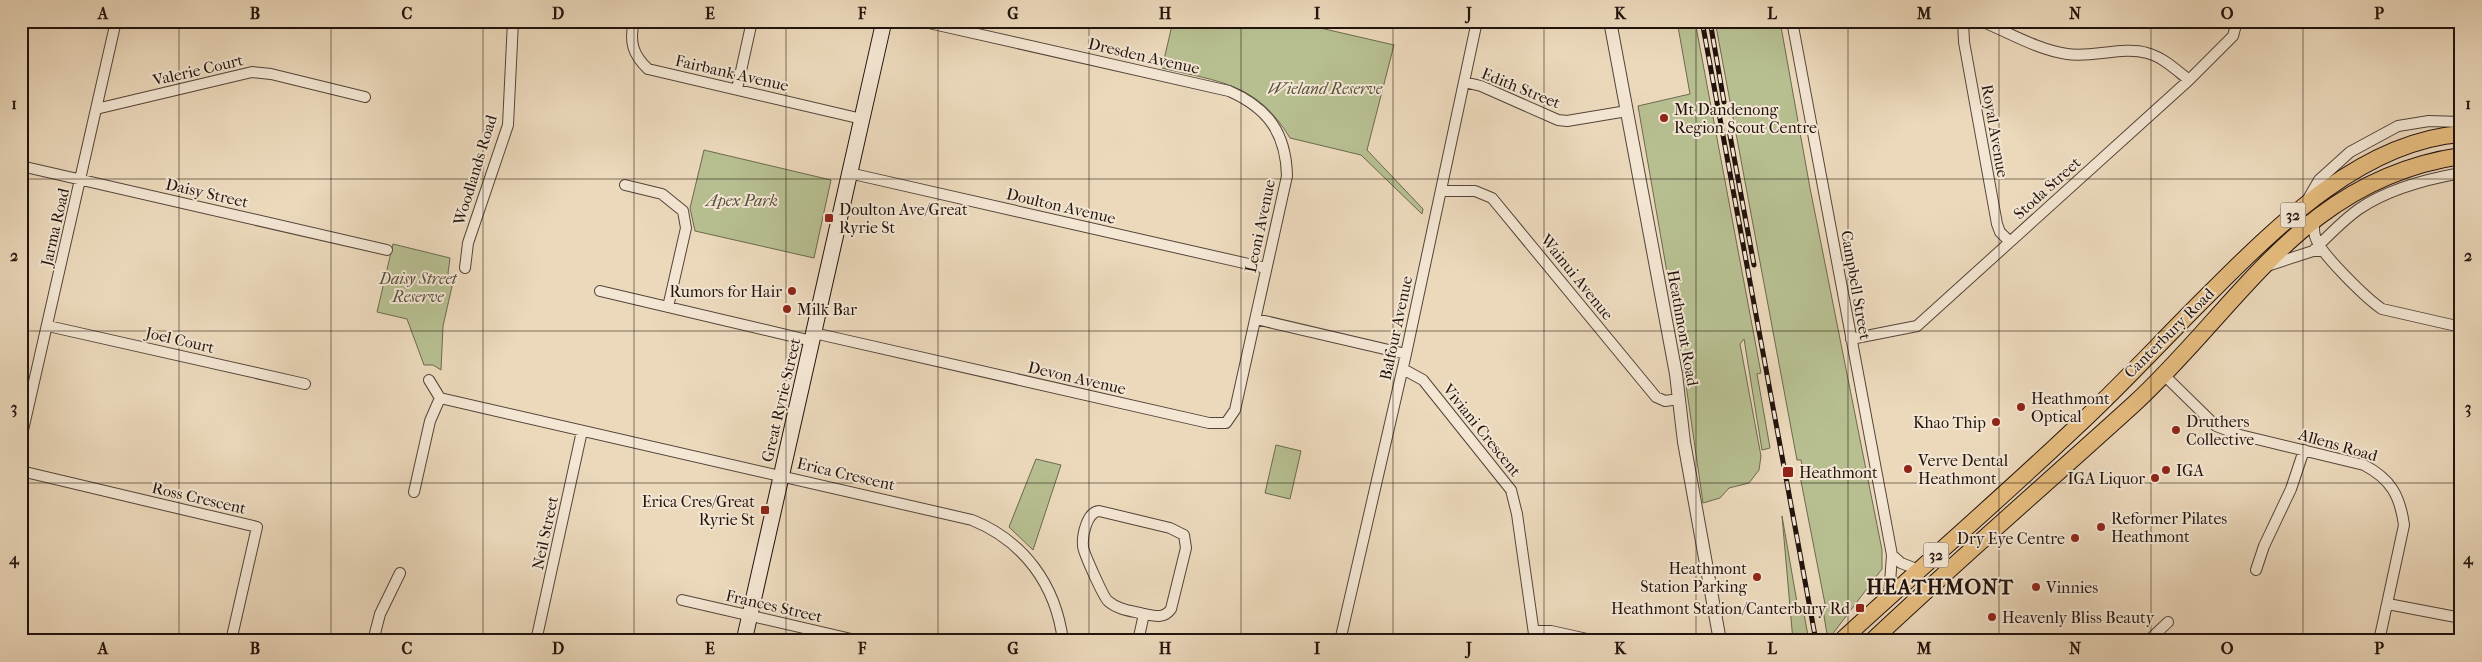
<svg xmlns="http://www.w3.org/2000/svg" width="2482" height="662" font-family="'IM FELL French Canon',serif">
	<style>
		.green { fill: #b7bf91; stroke: #6c694f }
		.lines { fill: none; stroke-linecap: round; stroke-linejoin: round }
		.minor-casing { stroke: #544439; stroke-width: 12 }
		.tertiary-casing { stroke: #544439; stroke-width: 14 }
		.secondary-casing { stroke: #22130d; stroke-width: 17 }
		.primary-casing { stroke: #22130d; stroke-width: 18 }
		.minor { stroke: #f3e6d3; stroke-width: 10 }
		.tertiary { stroke: #f3e6d3; stroke-width: 12 }
		.secondary { stroke: #f3e6d3; stroke-width: 15 }
		.primary { stroke: #e6bc7e; stroke-width: 16 }
		.rail-casing { stroke: #22130d; stroke-width: 5 }
		.rail { stroke: #f3e6d3; stroke-width: 3; stroke-dasharray: 9; stroke-linecap: butt }
		.grid { fill: none; stroke: #22130d; stroke-width: 1; stroke-opacity: 0.55 }
		.poi-dot { fill: #8f2418; stroke: #f3e6d3; stroke-width: 2 }
		.labels { text-anchor: middle; dominant-baseline: central; stroke-width: 4; stroke-linejoin: round; paint-order: stroke }
		.shield { fill: #f3e6d3; stroke: #615248; stroke-width: 1 }
		.shield-label { font-size: 15px; font-weight: bold; fill: #22130d }
		.street-label { font-size: 16px; fill: #22130d; stroke: #f3e6d3 }
		.park-label { font-size: 16px; font-style: italic; fill: #564f3b; stroke: #f3e6d3 }
		.poi-label { font-size: 16px; fill: #22130d; stroke: #f3e6d3; text-anchor: start }
		.district-label { font-size: 21px; font-weight: bold; letter-spacing: 1px; fill: #22130d; stroke: #f3e6d3 }
		.neatline { fill: none; stroke: #22130d; stroke-width: 2 }
		.grid-label { font-size: 16px; text-anchor: middle; font-weight: bold; fill: #22130d }
	</style>
	<rect width="100%" height="100%" fill="#ecd9bc"/>
	<filter id="stains"><feTurbulence type="fractalNoise" baseFrequency=".004" numOctaves="4"/><feColorMatrix values="0 0 0 0 .2 0 0 0 0 .09 0 0 0 0 .02 0 0 0 .5 -.17"/></filter>
	<radialGradient id="worn" r=".72"><stop offset=".6" stop-color="#630" stop-opacity="0"/><stop offset="1" stop-color="#630" stop-opacity=".3"/></radialGradient>
	<path class="green" d="M1173,21H1290L1394,45L1367,150L1423,209L1422,214L1361,155L1290,138C1257,83 1220,82 1162,68Z
		M1677,21H1695L1761,373L1757,374L1770,448L1762,450L1744,339L1740,344L1761,456L1759,470L1749,483L1729,488L1720,498L1703,503L1683,364L1638,106L1690,94Z
		M1715,21H1780L1810,188L1882,550V569L1828,640L1823,610L1826,609L1800,476L1804,475L1801,460H1797Z
		M704,150L831,180L814,258L695,231L690,208Z
		M393,244L450,258L448,273L453,282L443,326L441,370L433,365H424L407,319L377,312Z
		M1276,445L1301,451L1290,499L1265,493Z
		M1036,459L1061,465L1033,550L1009,527Z
		M1782,516L1799,614H1804L1809,641H1793Z"/>
	<g class="lines">
		<g class="minor-casing">
			<path id="minor" d="M634,21C629,42 633,55 648,69L862,119
				M1792,21L1892,555L1889,597
				M1963,21L1964,42L1997,224L2000,232L2010,242
				M1981,21C2008,32 2038,50 2067,54C2093,58 2123,46 2147,53C2163,57 2176,70 2189,80
				M1464,82L1481,86L1558,120L1567,121L1627,111
				M737,89L752,21
				M96,109L252,72L271,74L365,97
				M21,166L387,250
				M849,173L1266,268
				M625,185L662,194L683,211L686,228L668,307
				M1441,191H1475L1492,198L1656,397L1665,401L1679,399
				M2308,199L2319,180L2350,152L2398,126L2429,121L2461,122
				M2314,219C2314,226 2313,232 2316,239C2322,255 2367,299 2382,309L2461,327
				M2313,251C2328,236 2342,221 2359,209C2388,189 2427,179 2461,173
				M2267,266L2313,251H2320
				M465,268L468,243L508,125L513,21
				M600,291L812,341
				M1256,319L1406,354
				M48,326L305,384
				M814,333L1209,423H1226L1235,410L1287,176C1286,133 1268,108 1229,91L920,21
				M1851,339L1917,326L2189,80L2233,36L2237,21
				M1403,369L1423,380L1511,490L1517,514L1535,641
				M2164,375L2216,426L2240,435L2364,465C2391,479 2400,496 2404,525L2379,641
				M440,398L972,520C1024,541 1056,585 1063,641
				M21,439L116,21
				M21,471L257,527L231,641
				M414,492L430,421L440,398L429,380
				M1099,511L1170,528L1184,535L1186,548L1171,609C1164,619 1155,616 1144,614C1132,611 1118,610 1108,601C1104,598 1083,552 1083,546C1082,535 1087,512 1099,511Z
				M1892,555L1901,563L1919,570
				M2256,570L2264,546L2291,489L2304,450
				M682,600L860,641
				M2388,604L2461,618
				M1534,631H1551L1596,641
				M373,641L380,614L400,573
				M536,641L582,431
				M1138,641L1144,614
				M1340,641L1406,354L1477,21
				M2148,641L2168,622"/>
		</g>
		<g class="tertiary-casing">
			<path id="tertiary" d="M1610,21L1676,374L1684,442L1720,641"/>
		</g>
		<g class="secondary-casing">
			<path id="secondary" d="M744,641L884,21"/>
		</g>
		<g class="primary-casing">
			<path id="primary" d="M1841,641C1918,570 1997,502 2073,430C2122,385 2167,335 2214,289C2279,224 2364,141 2461,134
				M1872,641C1958,560 2047,483 2134,404C2240,306 2303,179 2461,156"/>
		</g>
		<use href="#minor" class="minor"/>
		<use href="#tertiary" class="tertiary"/>
		<use href="#secondary" class="secondary"/>
		<use href="#primary" class="primary"/>
		<g class="rail-casing">
			<path id="rail" d="M1702,21L1816,641
				M1710,21L1724,102
				M1729,130L1754,265"/>
		</g>
		<use href="#rail" class="rail"/>
	</g>
	<path class="grid" d="M179,21V641M331,21V641M483,21V641M634,21V641M786,21V641M938,21V641M1089,21V641M1241,21V641M1393,21V641M1544,21V641M1696,21V641M1848,21V641M1999,21V641M2151,21V641M2303,21V641M21,179H2461M21,331H2461M21,483H2461"/>
	<g class="poi-dot">
		<circle cx="1664" cy="118" r="5"/>
		<rect x="824" y="213" width="10" height="10" rx="2.5"/>
		<circle cx="792" cy="291" r="5"/>
		<circle cx="787" cy="309" r="5"/>
		<circle cx="2021" cy="407" r="5"/>
		<circle cx="1996" cy="422" r="5"/>
		<circle cx="2176" cy="430" r="5"/>
		<circle cx="1908" cy="469" r="5"/>
		<circle cx="2166" cy="470" r="5"/>
		<rect x="1782" y="466" width="12" height="12" rx="2.5"/>
		<circle cx="2155" cy="478" r="5"/>
		<rect x="760" y="505" width="10" height="10" rx="2.5"/>
		<circle cx="2101" cy="527" r="5"/>
		<circle cx="2075" cy="538" r="5"/>
		<circle cx="1757" cy="577" r="5"/>
		<circle cx="2036" cy="587" r="5"/>
		<rect x="1855" y="603" width="10" height="10" rx="2.5"/>
		<circle cx="1992" cy="617" r="5"/>
	</g>
	<g class="labels">
		<g class="shield">
			<rect x="2280.5" y="202.5" width="25" height="25" rx="4"/>
			<rect x="1923.5" y="542.5" width="25" height="25" rx="4"/>
		</g>
		<g class="shield-label">
			<text x="2293" y="215">32</text>
			<text x="1936" y="555">32</text>
		</g>
		<g class="street-label">
			<text transform="translate(1144 56) rotate(13)">Dresden Avenue</text>
			<text transform="translate(198 70) rotate(-13)">Valerie Court</text>
			<text transform="translate(732 73) rotate(13)">Fairbank Avenue</text>
			<text transform="translate(1521 88) rotate(22)">Edith Street</text>
			<text transform="translate(1995 131) rotate(80)">Royal Avenue</text>
			<text transform="translate(475 170) rotate(-73)">Woodlands Road</text>
			<text transform="translate(2047 188) rotate(-42)">Stoda Street</text>
			<text transform="translate(207 193) rotate(13)">Daisy Street</text>
			<text transform="translate(1061 206) rotate(13)">Doulton Avenue</text>
			<text transform="translate(1260 226) rotate(-78)">Leoni Avenue</text>
			<text transform="translate(55 227) rotate(-77)">Jarma Road</text>
			<text transform="translate(1577 277) rotate(51)">Wainui Avenue</text>
			<text transform="translate(1856 285) rotate(80)">Campbell Street</text>
			<text transform="translate(1396 328) rotate(-78)">Balfour Avenue</text>
			<text transform="translate(1683 328) rotate(80)">Heathmont Road</text>
			<text transform="translate(2169 333) rotate(-45)">Canterbury Road</text>
			<text transform="translate(180 340) rotate(13)">Joel Court</text>
			<text transform="translate(1077 378) rotate(13)">Devon Avenue</text>
			<text transform="translate(781 400) rotate(-77)">Great Ryrie Street</text>
			<text transform="translate(1482 430) rotate(51)">Viviani Crescent</text>
			<text transform="translate(2338 445) rotate(16)">Allens Road</text>
			<text transform="translate(846 474) rotate(13)">Erica Crescent</text>
			<text transform="translate(199 498) rotate(13)">Ross Crescent</text>
			<text transform="translate(545 533) rotate(-78)">Neil Street</text>
			<text transform="translate(774 606) rotate(13)">Frances Street</text>
		</g>
		<g class="park-label">
			<text x="1325" y="88">Wieland Reserve</text>
			<text x="742" y="200">Apex Park</text>
			<text x="418" y="278">Daisy Street<tspan x="418" dy="18">Reserve</tspan></text>
		</g>
		<g class="poi-label">
			<text x="1674" y="109">Mt Dandenong<tspan x="1674" dy="18">Region Scout Centre</tspan></text>
			<text x="839" y="209">Doulton Ave/Great<tspan x="839" dy="18">Ryrie St</tspan></text>
			<text x="782" y="291" text-anchor="end">Rumors for Hair</text>
			<text x="797" y="309">Milk Bar</text>
			<text x="2031" y="398">Heathmont<tspan x="2031" dy="18">Optical</tspan></text>
			<text x="2186" y="421">Druthers<tspan x="2186" dy="18">Collective</tspan></text>
			<text x="1986" y="422" text-anchor="end">Khao Thip</text>
			<text x="1918" y="460">Verve Dental<tspan x="1918" dy="18">Heathmont</tspan></text>
			<text x="2176" y="470">IGA</text>
			<text x="1799" y="472">Heathmont</text>
			<text x="2145" y="478" text-anchor="end">IGA Liquor</text>
			<text x="755" y="501" text-anchor="end">Erica Cres/Great<tspan x="755" dy="18">Ryrie St</tspan></text>
			<text x="2111" y="518">Reformer Pilates<tspan x="2111" dy="18">Heathmont</tspan></text>
			<text x="2065" y="538" text-anchor="end">Dry Eye Centre</text>
			<text x="1747" y="568" text-anchor="end">Heathmont<tspan x="1747" dy="18">Station Parking</tspan></text>
			<text x="2046" y="587">Vinnies</text>
			<text x="1850" y="608" text-anchor="end">Heathmont Station/Canterbury Rd</text>
			<text x="2002" y="617">Heavenly Bliss Beauty</text>
		</g>
		<g class="district-label">
			<text x="1940" y="587">HEATHMONT</text>
		</g>
	</g>
	<rect width="2482" height="662" fill="none" stroke="#ecd9bc" stroke-width="55"/>
	<rect x="28" y="28" width="2426" height="606" class="neatline"/>
	<g class="grid-label">
		<text x="103" y="19">A</text>
		<text x="255" y="19">B</text>
		<text x="407" y="19">C</text>
		<text x="558" y="19">D</text>
		<text x="710" y="19">E</text>
		<text x="862" y="19">F</text>
		<text x="1013" y="19">G</text>
		<text x="1165" y="19">H</text>
		<text x="1317" y="19">I</text>
		<text x="1469" y="19">J</text>
		<text x="1620" y="19">K</text>
		<text x="1772" y="19">L</text>
		<text x="1924" y="19">M</text>
		<text x="2075" y="19">N</text>
		<text x="2227" y="19">O</text>
		<text x="2379" y="19">P</text>
		<text x="14" y="109">1</text>
		<text x="2468" y="109">1</text>
		<text x="14" y="261">2</text>
		<text x="2468" y="261">2</text>
		<text x="14" y="413">3</text>
		<text x="2468" y="413">3</text>
		<text x="14" y="564">4</text>
		<text x="2468" y="564">4</text>
		<text x="103" y="654">A</text>
		<text x="255" y="654">B</text>
		<text x="407" y="654">C</text>
		<text x="558" y="654">D</text>
		<text x="710" y="654">E</text>
		<text x="862" y="654">F</text>
		<text x="1013" y="654">G</text>
		<text x="1165" y="654">H</text>
		<text x="1317" y="654">I</text>
		<text x="1469" y="654">J</text>
		<text x="1620" y="654">K</text>
		<text x="1772" y="654">L</text>
		<text x="1924" y="654">M</text>
		<text x="2075" y="654">N</text>
		<text x="2227" y="654">O</text>
		<text x="2379" y="654">P</text>
	</g>
	<rect width="100%" height="100%" filter="url(#stains)"/>
	<rect width="100%" height="100%" fill="url(#worn)"/>
</svg>
